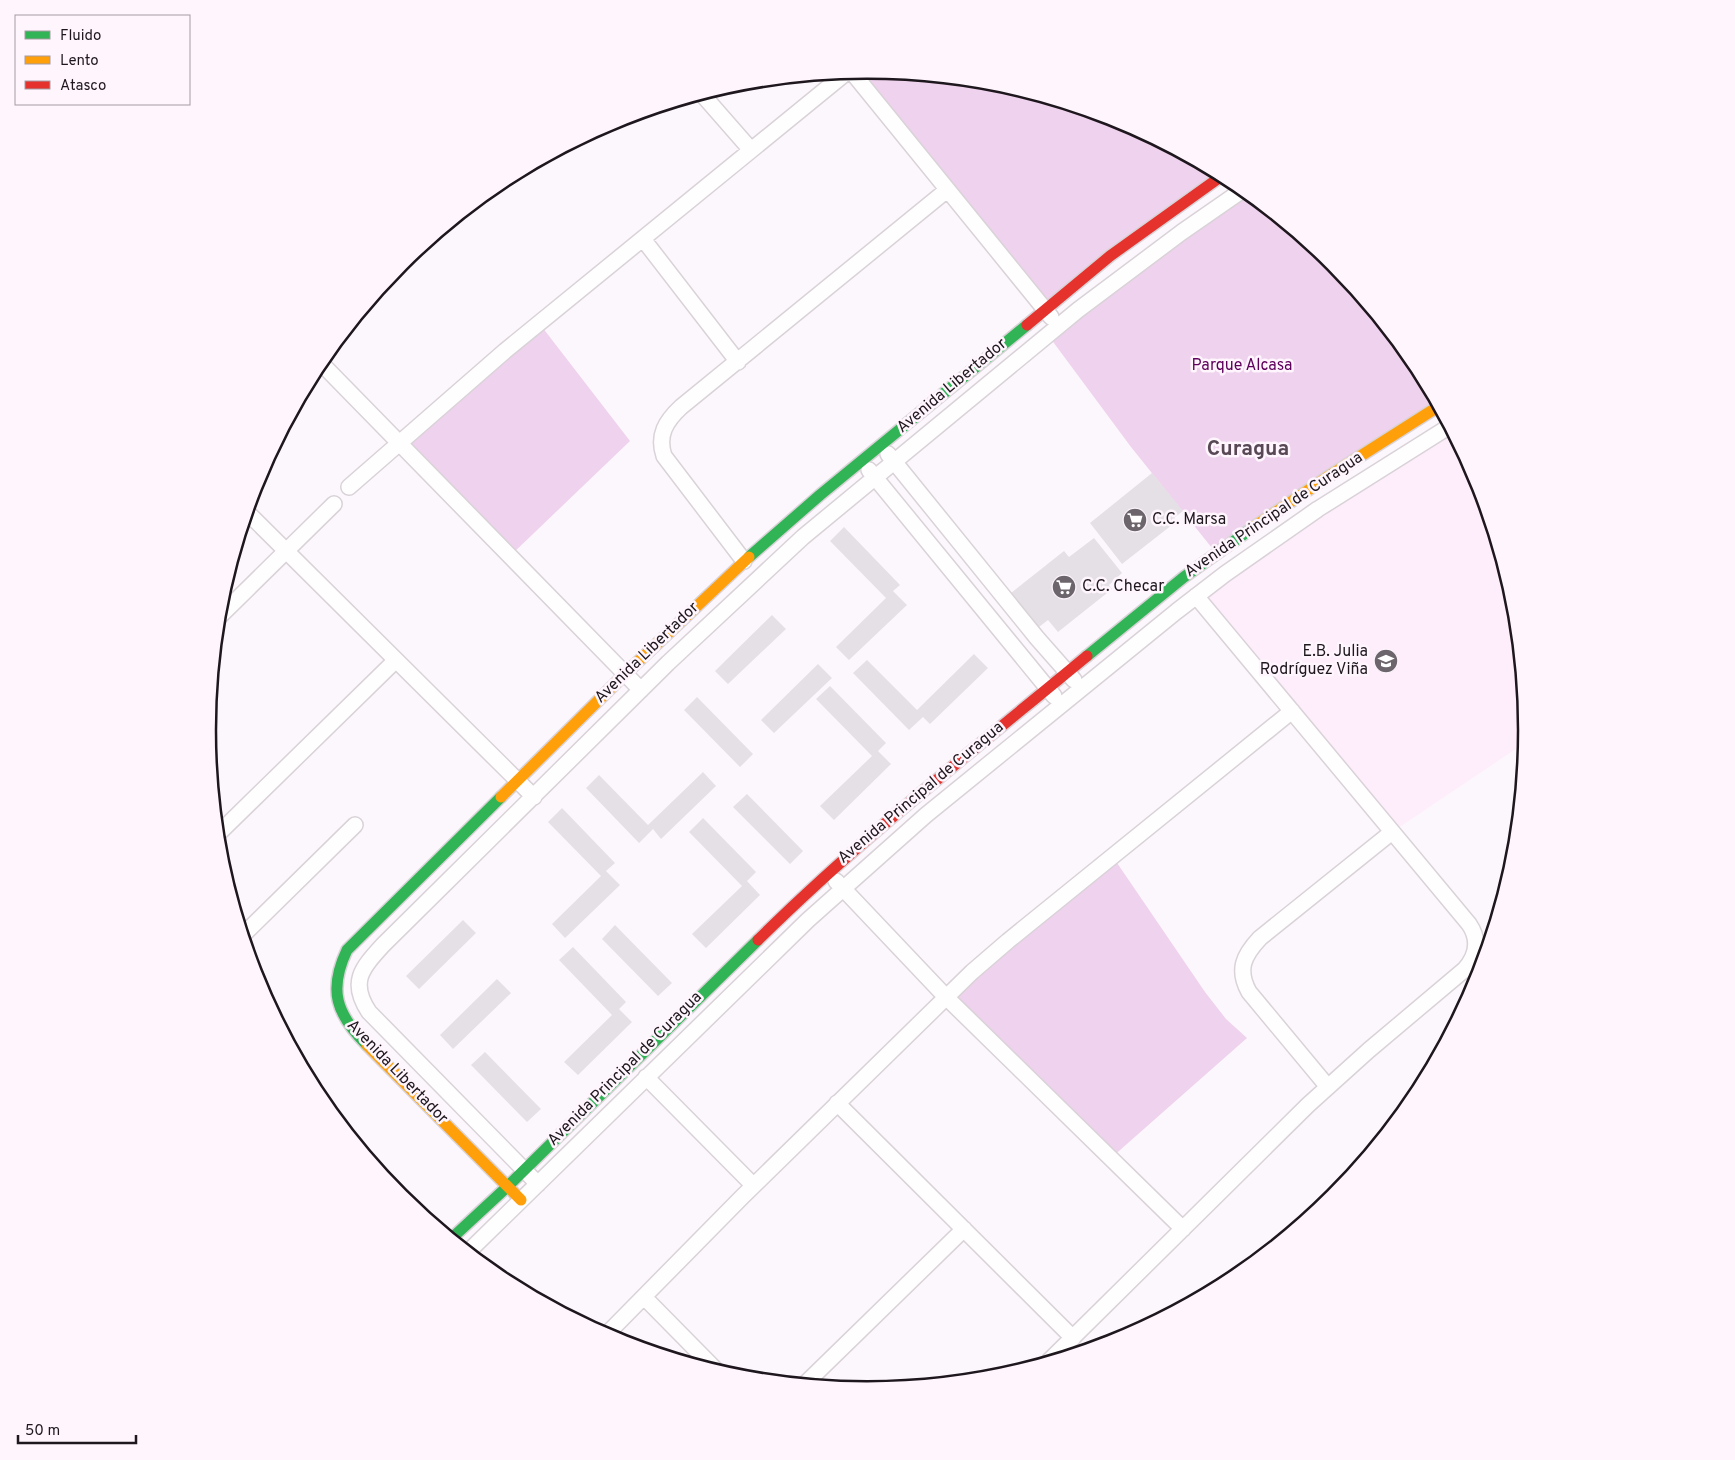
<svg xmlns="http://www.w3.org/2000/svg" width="1735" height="1460" font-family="Overpass,sans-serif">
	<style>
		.built { fill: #feedfb }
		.green { fill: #efd2ed }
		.building { fill: #e5e0e5 }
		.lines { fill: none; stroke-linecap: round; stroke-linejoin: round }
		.street-casing { stroke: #d9d3d8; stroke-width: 18 }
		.fast-casing { stroke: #d9d3d8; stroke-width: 14 }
		.slow-casing { stroke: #d9d3d8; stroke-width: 14 }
		.jam-casing { stroke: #d9d3d8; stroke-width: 14 }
		.street { stroke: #fffeff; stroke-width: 15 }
		.fast { stroke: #30b455; stroke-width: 11 }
		.slow { stroke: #ff9f0a; stroke-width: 11 }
		.jam { stroke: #e5322d; stroke-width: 11 }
		.labels { text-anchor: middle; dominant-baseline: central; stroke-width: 5; stroke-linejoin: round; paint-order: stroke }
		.park-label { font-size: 16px; fill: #5e005b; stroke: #fef5fd }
		.street-label { font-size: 16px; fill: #1e171d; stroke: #fef5fd }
		.poi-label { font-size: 16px; fill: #1e171d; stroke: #fef5fd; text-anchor: start }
		.district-label { font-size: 21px; font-weight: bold; fill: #584856; stroke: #fef5fd }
		.rim { fill: none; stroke: #1e171d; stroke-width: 2.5 }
	</style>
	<rect width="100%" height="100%" fill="#fcf7fc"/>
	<path class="built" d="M1450,426L1477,478L1515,602L1527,730L1526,742L1392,832L1196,596Z"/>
	<path class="green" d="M868,70L997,83L1120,120L1223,175L1044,310L852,72Z
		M1244,189L1334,264L1416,364L1439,406L1216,553L1131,447L1048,335Z
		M539,323L630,441L510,556L398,443Z
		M1113,857L1205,992L1226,1019L1247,1038L1111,1158L946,997Z"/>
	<path class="building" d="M1152,473L1183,511L1174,518L1177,521L1122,564L1090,523Z
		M844,527L900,585L893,591L907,605L849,660L836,647L886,598L830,541Z
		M1094,538L1122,573L1109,585L1112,589L1058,632L1048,620L1039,627L1011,593L1064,551L1069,557Z
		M772,615L786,629L728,684L715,671Z
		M974,654L988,668L930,724L923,717L909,730L853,673L867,660L917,710Z
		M818,664L832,678L774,733L761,720Z
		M830,686L886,743L878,751L891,764L834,820L820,806L872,756L816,699Z
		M697,697L753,754L740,767L684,710Z
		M703,772L716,786L661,839L653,829L639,843L586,788L599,775L648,825Z
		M747,794L803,851L790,864L733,807Z
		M562,808L615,863L606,871L620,885L565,938L552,924L601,876L548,822Z
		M703,818L756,872L747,881L760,895L706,948L692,934L742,886L689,832Z
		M463,920L476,933L419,989L406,976Z
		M615,925L672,983L658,996L602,939Z
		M573,947L626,1002L619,1009L632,1022L578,1075L564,1062L612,1015L559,960Z
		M497,979L511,993L453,1049L440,1035Z
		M485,1052L541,1109L527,1122L471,1065Z"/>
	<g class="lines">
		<g class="street-casing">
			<path id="street" d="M852,72L1051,317
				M702,94L751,150
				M643,239L738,362
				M320,362L641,690
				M888,454L1037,638L1074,680
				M869,470L1054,696
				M349,487L505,351L847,72
				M247,512L534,797
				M744,561L664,456C657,435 666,421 681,407L947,190
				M219,617L334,504
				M218,834L396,660
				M836,881L946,997L1183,1229
				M243,935L355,825
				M646,1077L753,1185
				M1328,1087L1249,992C1237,970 1243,956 1260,938L1392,832
				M837,1103L1073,1338
				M538,1184L369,1012C349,982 362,968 383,945L668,663L803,537L1078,310L1182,232L1244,189
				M468,1252L808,920L926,815L1177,611L1225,574L1318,509L1450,426
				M644,1297L717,1371
				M606,1335L742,1197L972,972L1008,941L1292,711
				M1049,1361L1308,1105L1369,1050L1464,970C1477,956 1480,940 1469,924L1196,596
				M805,1384L964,1229"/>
		</g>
		<g class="fast-casing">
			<path id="fast" d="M749,557L820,495L1027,325
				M1087,656L1184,577L1251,529
				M367,1045C336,1014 328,990 347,950L501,797
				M452,1238L508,1186L758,940"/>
		</g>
		<g class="slow-casing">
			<path id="slow" d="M1251,529L1326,478L1439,406
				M501,797L625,674L749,557
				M367,1045L521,1200"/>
		</g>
		<g class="jam-casing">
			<path id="jam" d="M1027,325L1110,256L1223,175
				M758,940C861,838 976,748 1087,656"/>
		</g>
		<use href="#street" class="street"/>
		<use href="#fast" class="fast"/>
		<use href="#slow" class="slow"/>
		<use href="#jam" class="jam"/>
	</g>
	<defs>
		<g id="supermarket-disc" transform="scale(1.25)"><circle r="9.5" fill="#6c656b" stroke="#fef5fd"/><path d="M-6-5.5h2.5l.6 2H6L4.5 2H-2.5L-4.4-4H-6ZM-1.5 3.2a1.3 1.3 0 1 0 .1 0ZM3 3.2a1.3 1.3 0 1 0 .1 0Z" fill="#fff"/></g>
		<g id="school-disc" transform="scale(1.25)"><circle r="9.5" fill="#6c656b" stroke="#fef5fd"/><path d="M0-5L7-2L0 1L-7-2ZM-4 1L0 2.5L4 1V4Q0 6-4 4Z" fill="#fff"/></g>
	</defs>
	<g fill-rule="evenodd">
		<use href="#supermarket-disc" x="1135" y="520"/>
		<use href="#supermarket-disc" x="1064" y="587"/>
		<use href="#school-disc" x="1386" y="661"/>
	</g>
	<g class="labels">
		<g class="park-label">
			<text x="1242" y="366">Parque Alcasa</text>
		</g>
		<g class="street-label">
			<text transform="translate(952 386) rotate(-40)">Avenida Libertador</text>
			<text transform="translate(1274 515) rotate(-34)">Avenida Principal de Curagua</text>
			<text transform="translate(647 653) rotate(-44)">Avenida Libertador</text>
			<text transform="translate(921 793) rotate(-40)">Avenida Principal de Curagua</text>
			<text transform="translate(625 1069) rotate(-45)">Avenida Principal de Curagua</text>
			<text transform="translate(397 1072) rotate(46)">Avenida Libertador</text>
		</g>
		<g class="poi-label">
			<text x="1152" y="520">C.C. Marsa</text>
			<text x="1082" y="587">C.C. Checar</text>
			<text x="1368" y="652" text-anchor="end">E.B. Julia<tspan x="1368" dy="18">Rodríguez Viña</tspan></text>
		</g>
		<g class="district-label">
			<text x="1248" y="449">Curagua</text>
		</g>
	</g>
	<path d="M0 0H1735V1460H0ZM216 730a651 651 0 1 1 1302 0a651 651 0 1 1-1302 0Z" fill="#fef5fd" fill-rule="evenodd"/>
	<path class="rim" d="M216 730a651 651 0 1 1 1302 0a651 651 0 1 1-1302 0Z"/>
	<rect x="15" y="15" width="175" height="90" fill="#fef5fd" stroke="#a49ca3"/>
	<rect x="25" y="31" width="25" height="8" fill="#30b455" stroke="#a49ca3"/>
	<text x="60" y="40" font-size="15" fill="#1e171d">Fluido</text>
	<rect x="25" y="56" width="25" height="8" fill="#ff9f0a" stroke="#a49ca3"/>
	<text x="60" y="65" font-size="15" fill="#1e171d">Lento</text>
	<rect x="25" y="81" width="25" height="8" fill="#e5322d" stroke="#a49ca3"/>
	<text x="60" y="90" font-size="15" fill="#1e171d">Atasco</text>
	<path d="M18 1435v8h118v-8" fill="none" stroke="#1e171d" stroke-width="2.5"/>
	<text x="25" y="1435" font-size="15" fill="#1e171d" stroke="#fef5fd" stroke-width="4" paint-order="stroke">50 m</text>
</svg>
